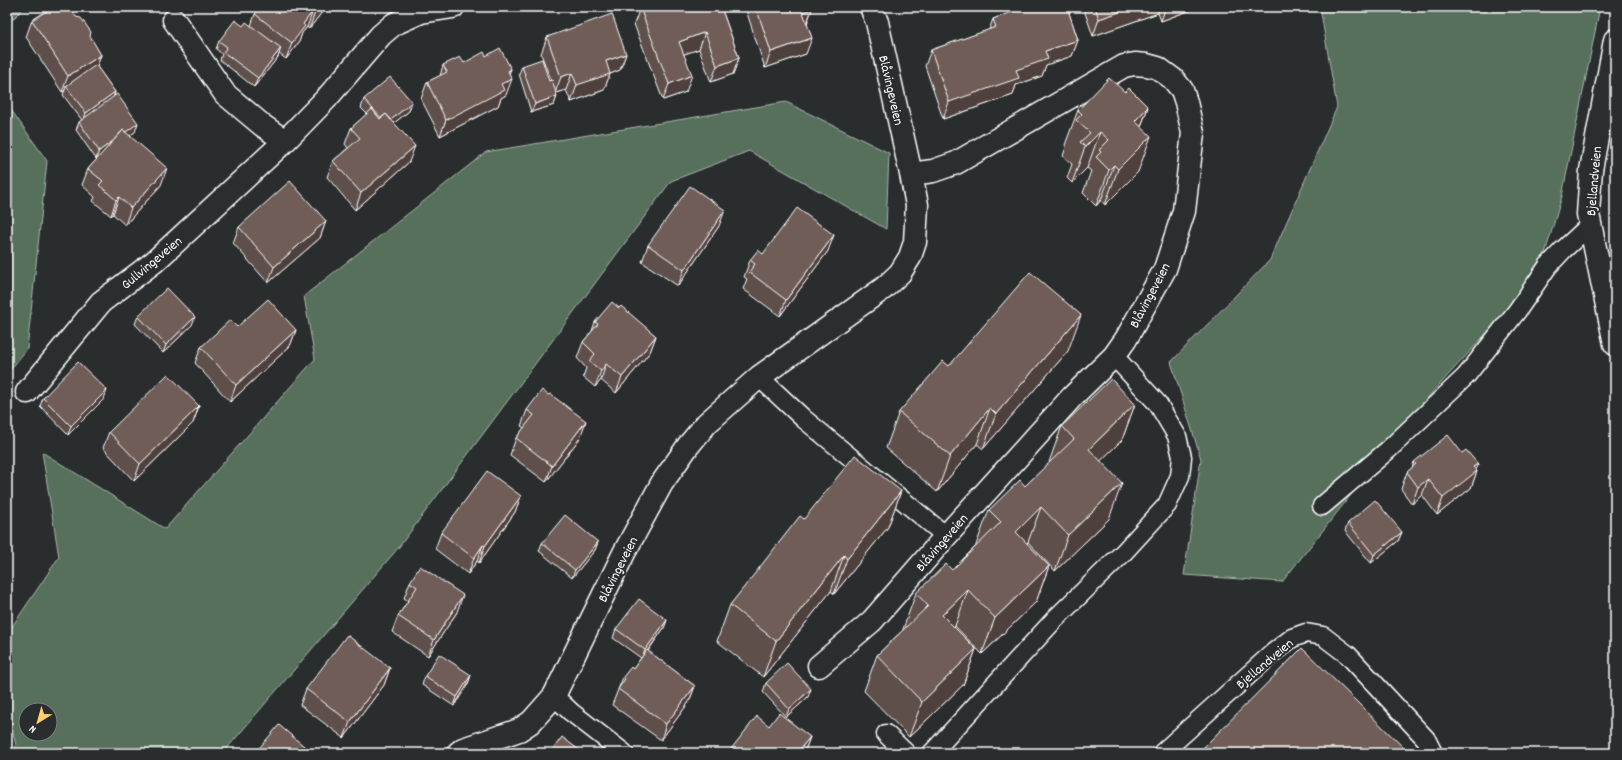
<svg xmlns="http://www.w3.org/2000/svg" width="1622" height="760" font-family="Dekko,sans-serif">
	<style>
		.green { fill: #566f5c; stroke: #aab7ae; fill-rule: evenodd }
		.lines { fill: none; stroke-linecap: round; stroke-linejoin: round }
		.lane-casing { stroke: #fff; stroke-width: 21 }
		.street-casing { stroke: #fff; stroke-width: 25 }
		.lane { stroke: #2a2d2e; stroke-width: 18 }
		.street { stroke: #2a2d2e; stroke-width: 22 }
		.wall { fill: #5f504c; stroke: #fff }
		.shaded-wall { fill: #4e413e; stroke: #fff }
		.building { fill: #6f5d58; stroke: #fff }
		.labels { text-anchor: middle; stroke-width: 4; stroke-linejoin: round; paint-order: stroke }
		.street-label { font-size: 14px; fill: #fff; stroke: #2a2d2e }
	</style>
	<rect width="100%" height="100%" fill="#2a2d2e"/>
	<filter id="ink" filterUnits="userSpaceOnUse"><feTurbulence type="fractalNoise" baseFrequency=".025" numOctaves="2"/><feDisplacementMap in="SourceGraphic" scale="8" xChannelSelector="R" yChannelSelector="G"/><feConvolveMatrix kernelMatrix="1 2 1 2 8 2 1 2 1" color-interpolation-filters="sRGB"/></filter>
	<g filter="url(#ink)">
		<path class="green" d="M 7,7 L 25,7 L 7,25 Z
			M 1320,7 L 1600,7 L 1562,196 L 1538,277 L 1430,395 L 1282,582 L 1184,575 L 1201,459 L 1171,362 L 1270,260 L 1337,107 Z
			M 786,102 L 889,153 L 886,229 L 749,151 L 671,181 L 399,547 L 223,753 L 13,753 L 16,746 L 7,702 L 7,634 L 59,557 L 42,452 L 165,529 L 315,359 L 304,296 L 486,152 ZM 26,710 L 50,710 L 50,734 L 26,734 Z
			M 7,104 L 47,161 L 27,349 L 7,374 Z"/>
		<g class="lines">
			<defs>
				<path id="lane" d="M 759,377 L 804,419 L 946,536
					M 1322,506 L 1388,450 L 1466,376 L 1517,311 L 1548,266 L 1563,250 L 1589,226
					M 554,696 L 571,712 L 624,753
					M 886,734 L 906,753
					M 932,753 L 1055,619 L 1123,553 L 1167,505 L 1180,476 L 1182,457 L 1177,436 L 1158,404 L 1114,356
					M 1162,753 L 1274,652 L 1292,638 L 1306,633 L 1323,636 L 1348,655 L 1426,739 L 1433,753"/>
				<path id="street" d="M 174,20 L 225,94 L 262,125 L 285,141
					M 1615,40 L 1591,170 L 1588,214 L 1615,344
					M 27,392 L 101,302 L 154,262 L 285,141 L 326,99 L 381,35 L 394,24 L 421,12 L 453,7
					M 819,666 L 872,621 L 946,536 L 1072,397 L 1114,356 L 1126,339 L 1165,269 L 1184,211 L 1193,133 L 1186,102 L 1182,90 L 1173,79 L 1158,68 L 1147,65 L 1135,64 L 1124,66 L 956,163 L 933,171 L 911,174
					M 458,753 L 463,749 L 519,730 L 531,722 L 554,696 L 624,553 L 662,483 L 688,446 L 707,423 L 759,377 L 884,288 L 900,273 L 910,257 L 915,242 L 917,205 L 911,174 L 877,22 L 871,7"/>
			</defs>
			<use href="#lane" class="lane-casing"/>
			<use href="#street" class="street-casing"/>
			<use href="#lane" class="lane"/>
			<use href="#street" class="street"/>
		</g>
		<path class="wall" d="M 324,7 L 322,12 L 309,29 L 307,27 L 302,33 L 299,42 L 286,59 L 279,54 L 278,57 L 254,87 L 220,60 L 222,54 L 216,49 L 219,41 L 243,26 L 251,26 L 255,14 Z
			M 721,7 L 739,58 L 733,74 L 711,82 L 699,49 L 684,54 L 686,92 L 663,100 L 634,24 L 640,8 Z
			M 745,7 L 812,7 L 812,9 L 807,24 L 806,54 L 765,68 Z
			M 1019,7 L 1067,7 L 1078,40 L 1072,56 L 1046,65 L 1042,76 L 1016,85 L 1013,95 L 943,119 L 925,66 L 931,50 L 989,30 L 993,19 L 1018,10 Z
			M 1083,7 L 1199,7 L 1161,21 L 1158,13 L 1093,36 Z
			M 76,17 L 101,55 L 97,67 L 115,92 L 114,97 L 135,132 L 130,135 L 161,185 L 125,225 L 113,214 L 111,216 L 93,201 L 95,197 L 82,185 L 88,169 L 98,158 L 96,159 L 76,130 L 79,122 L 82,120 L 63,95 L 65,90 L 62,92 L 26,37 L 32,20 Z
			M 547,37 L 626,54 L 620,70 L 610,74 L 604,90 L 571,102 L 566,90 L 556,93 L 557,96 L 554,105 L 531,112 L 519,74 L 522,66 L 549,81 L 551,81 L 541,54 Z
			M 486,56 L 511,69 L 509,73 L 506,95 L 501,98 L 498,106 L 440,136 L 421,99 L 427,82 L 440,76 L 443,65 L 464,63 Z
			M 364,99 L 412,102 L 409,111 L 394,123 L 409,162 L 355,210 L 327,177 L 333,161 L 348,148 L 345,144 L 351,128 L 367,114 L 361,108 Z
			M 1148,107 L 1141,127 L 1138,172 L 1105,205 L 1101,200 L 1096,206 L 1083,193 L 1091,171 L 1087,168 L 1072,183 L 1067,178 L 1072,164 L 1063,156 L 1066,147 L 1065,145 L 1078,110 Z
			M 326,221 L 320,238 L 268,283 L 233,243 L 239,227 Z
			M 719,226 L 678,286 L 642,262 L 648,245 Z
			M 828,251 L 780,316 L 743,289 L 747,279 L 744,277 L 750,260 L 763,254 Z
			M 619,308 L 656,336 L 650,352 L 616,393 L 601,380 L 595,387 L 583,377 L 586,368 L 577,358 L 583,342 L 592,331 L 595,322 Z
			M 138,316 L 192,325 L 163,353 L 135,324 Z
			M 237,327 L 296,330 L 290,346 L 230,402 L 195,363 L 201,347 Z
			M 1068,351 L 983,449 L 977,444 L 937,492 L 886,448 L 899,412 L 949,366 Z
			M 43,398 L 104,399 L 68,435 L 40,406 Z
			M 1135,404 L 1122,440 L 1100,461 L 1109,519 L 1055,571 L 1028,542 L 1027,544 L 1049,566 L 1036,602 L 982,654 L 955,626 L 954,627 L 976,649 L 963,685 L 909,737 L 864,691 L 877,655 L 903,630 L 903,629 L 916,593 L 952,570 L 976,546 L 976,545 L 989,510 L 1025,486 L 1050,463 L 1049,462 L 1062,426 Z
			M 199,406 L 193,423 L 134,481 L 103,448 L 109,432 Z
			M 527,410 L 580,438 L 546,482 L 510,455 L 516,438 L 524,428 L 521,426 Z
			M 1462,453 L 1478,464 L 1476,470 L 1477,471 L 1471,488 L 1437,515 L 1422,495 L 1412,504 L 1401,489 L 1407,472 L 1412,468 L 1414,462 Z
			M 901,491 L 888,527 L 834,594 L 831,591 L 763,677 L 717,641 L 730,605 L 804,519 Z
			M 521,496 L 515,512 L 479,563 L 477,561 L 468,574 L 435,549 L 441,533 Z
			M 1348,523 L 1402,532 L 1398,541 L 1371,563 L 1345,531 Z
			M 598,542 L 595,550 L 572,578 L 539,551 L 542,543 Z
			M 410,582 L 457,612 L 428,656 L 392,632 L 398,616 L 408,601 L 404,598 Z
			M 667,620 L 664,628 L 648,651 L 695,686 L 689,702 L 661,740 L 612,705 L 623,677 L 633,669 L 641,658 L 613,638 L 616,629 Z
			M 390,668 L 384,685 L 344,738 L 300,705 L 306,689 Z
			M 471,675 L 468,684 L 454,706 L 422,685 L 425,676 Z
			M 766,683 L 808,697 L 786,717 L 763,692 Z
			M 769,726 L 810,737 L 804,753 L 805,753 L 730,753 L 731,749 Z"/>
		<path class="shaded-wall" d="M 320,7 L 324,7 L 322,12 L 309,29 L 315,13 Z
			M 1134,7 L 1160,7 L 1158,13 L 1093,36 L 1099,19 Z
			M 1166,7 L 1199,7 L 1161,21 Z
			M 812,9 L 806,25 L 803,12 Z
			M 313,11 L 307,27 L 302,33 L 299,42 L 286,59 L 292,43 L 303,24 Z
			M 705,32 L 699,49 L 673,58 L 679,42 Z
			M 812,38 L 806,54 L 765,68 L 771,52 Z
			M 1078,40 L 1072,56 L 1046,65 L 1042,76 L 1016,85 L 1013,95 L 943,119 L 949,102 L 1016,70 L 1045,51 Z
			M 281,48 L 278,57 L 254,87 L 258,78 Z
			M 626,54 L 620,70 L 610,74 L 604,90 L 571,102 L 577,85 L 606,61 Z
			M 101,55 L 95,71 L 66,86 L 65,90 L 62,92 L 68,76 Z
			M 739,58 L 733,74 L 711,82 L 717,66 Z
			M 511,69 L 506,82 L 512,79 L 506,95 L 501,98 L 498,106 L 440,136 L 446,120 L 508,71 Z
			M 572,73 L 566,90 L 555,93 L 561,77 Z
			M 692,75 L 686,92 L 663,100 L 669,84 Z
			M 115,92 L 112,101 L 83,122 L 86,113 Z
			M 557,96 L 554,105 L 531,112 L 535,104 Z
			M 412,102 L 409,111 L 383,132 L 386,124 Z
			M 1148,107 L 1135,143 L 1135,121 Z
			M 138,123 L 135,132 L 96,159 L 99,151 Z
			M 1100,132 L 1087,168 L 1072,183 L 1085,147 Z
			M 1151,136 L 1138,172 L 1105,205 L 1118,169 Z
			M 415,146 L 409,162 L 355,210 L 361,193 Z
			M 1114,165 L 1101,200 L 1096,206 L 1109,170 Z
			M 167,168 L 161,185 L 125,225 L 131,208 Z
			M 119,197 L 113,214 L 111,216 L 116,200 Z
			M 725,210 L 719,226 L 678,286 L 684,270 Z
			M 326,221 L 320,238 L 268,283 L 274,267 Z
			M 834,235 L 828,251 L 780,316 L 786,300 Z
			M 1081,315 L 1068,351 L 983,449 L 996,414 Z
			M 195,317 L 192,325 L 163,353 L 166,345 Z
			M 296,330 L 290,346 L 230,402 L 236,385 Z
			M 656,336 L 650,352 L 616,393 L 622,377 Z
			M 606,364 L 601,380 L 595,387 L 601,371 Z
			M 107,390 L 104,399 L 68,435 L 71,426 Z
			M 1135,404 L 1122,440 L 1076,485 L 1089,449 Z
			M 199,406 L 193,423 L 134,481 L 140,464 Z
			M 990,408 L 977,444 L 937,492 L 950,456 Z
			M 586,421 L 580,438 L 546,482 L 552,466 Z
			M 1478,464 L 1474,473 L 1477,471 L 1471,488 L 1437,515 L 1443,498 L 1473,467 Z
			M 1428,479 L 1422,495 L 1412,504 L 1418,487 Z
			M 1122,483 L 1109,519 L 1055,571 L 1068,535 Z
			M 901,491 L 888,527 L 834,594 L 847,559 Z
			M 521,496 L 515,512 L 479,563 L 485,546 Z
			M 1041,507 L 1028,542 L 1003,568 L 1016,532 Z
			M 1402,532 L 1398,541 L 1371,563 L 1374,555 Z
			M 598,542 L 595,550 L 572,578 L 575,570 Z
			M 483,545 L 477,561 L 468,574 L 474,558 Z
			M 844,555 L 831,591 L 763,677 L 776,641 Z
			M 1049,566 L 1036,602 L 982,654 L 995,618 Z
			M 968,590 L 955,626 L 929,651 L 942,615 Z
			M 463,595 L 457,612 L 428,656 L 434,640 Z
			M 667,620 L 664,628 L 642,658 L 645,650 Z
			M 976,649 L 963,685 L 909,737 L 922,702 Z
			M 390,668 L 384,685 L 344,738 L 350,722 Z
			M 471,675 L 468,684 L 454,706 L 457,697 Z
			M 695,686 L 689,702 L 661,740 L 666,724 Z
			M 811,689 L 808,697 L 786,717 L 789,709 Z
			M 810,737 L 804,753 L 800,749 Z"/>
		<path class="building" d="M 53,7 L 70,7 L 76,17 L 81,18 L 91,32 L 90,36 L 101,55 L 68,76 L 32,20 Z
			M 260,7 L 320,7 L 315,13 L 313,11 L 303,24 L 305,26 L 292,43 L 255,14 Z
			M 642,7 L 721,7 L 739,58 L 717,66 L 705,32 L 679,42 L 692,75 L 669,84 L 640,8 Z
			M 756,7 L 812,7 L 812,9 L 803,12 L 812,38 L 771,52 Z
			M 1025,7 L 1067,7 L 1078,40 L 1045,51 L 1048,59 L 1016,70 L 1019,78 L 949,102 L 931,50 L 996,27 L 993,19 Z
			M 1095,7 L 1134,7 L 1099,19 Z
			M 612,14 L 626,54 L 606,61 L 610,74 L 577,85 L 572,73 L 561,77 L 547,37 Z
			M 235,20 L 243,26 L 246,22 L 281,48 L 258,78 L 223,52 L 227,47 L 219,41 Z
			M 500,48 L 511,69 L 508,71 L 512,79 L 501,84 L 504,90 L 446,120 L 427,82 L 447,72 L 443,65 L 460,57 L 464,63 L 484,52 L 486,56 Z
			M 542,59 L 549,81 L 552,80 L 557,96 L 535,104 L 522,66 Z
			M 96,65 L 115,92 L 86,113 L 66,86 Z
			M 390,77 L 412,102 L 391,120 L 386,114 L 381,118 L 364,99 Z
			M 1109,78 L 1125,92 L 1129,88 L 1148,107 L 1135,121 L 1151,136 L 1118,169 L 1114,165 L 1109,170 L 1096,157 L 1101,152 L 1099,150 L 1109,140 L 1100,132 L 1085,147 L 1080,142 L 1090,133 L 1076,120 L 1082,114 L 1078,110 Z
			M 117,94 L 138,123 L 126,132 L 123,130 L 113,141 L 99,151 L 79,122 Z
			M 372,109 L 380,119 L 386,114 L 415,146 L 361,193 L 333,161 L 360,138 L 351,128 Z
			M 123,130 L 167,168 L 131,208 L 119,197 L 116,200 L 99,185 L 103,181 L 88,169 Z
			M 290,181 L 326,221 L 274,267 L 239,227 Z
			M 690,186 L 725,210 L 684,270 L 648,245 Z
			M 797,208 L 834,235 L 786,300 L 749,272 L 755,264 L 750,260 L 758,250 L 763,254 Z
			M 1030,272 L 1081,315 L 996,414 L 990,408 L 950,456 L 899,412 L 943,361 L 949,366 Z
			M 167,288 L 195,317 L 166,345 L 138,316 Z
			M 268,299 L 296,330 L 236,385 L 201,347 L 230,320 L 237,327 Z
			M 612,302 L 619,308 L 621,306 L 656,336 L 622,377 L 606,364 L 601,371 L 589,361 L 595,354 L 583,342 L 598,324 L 595,322 Z
			M 78,362 L 107,390 L 71,426 L 43,398 Z
			M 168,374 L 199,406 L 140,464 L 109,432 Z
			M 1111,379 L 1135,404 L 1089,449 L 1122,483 L 1068,535 L 1041,507 L 1016,532 L 1049,566 L 995,618 L 968,590 L 942,615 L 976,649 L 922,702 L 877,655 L 928,606 L 916,593 L 946,564 L 952,570 L 1001,522 L 989,510 L 1020,480 L 1025,486 L 1074,439 L 1062,426 Z
			M 542,390 L 548,395 L 550,394 L 586,421 L 552,466 L 516,438 L 534,415 L 527,410 Z
			M 1448,435 L 1462,453 L 1466,450 L 1478,464 L 1473,467 L 1477,471 L 1443,498 L 1428,479 L 1418,487 L 1407,472 L 1416,464 L 1414,462 Z
			M 855,455 L 901,491 L 847,559 L 844,555 L 776,641 L 730,605 L 800,516 L 804,519 Z
			M 487,471 L 521,496 L 485,546 L 483,545 L 474,558 L 441,533 Z
			M 1375,500 L 1402,532 L 1374,555 L 1348,523 Z
			M 565,515 L 598,542 L 575,570 L 542,543 Z
			M 420,566 L 463,595 L 434,640 L 398,616 L 417,587 L 410,582 Z
			M 639,599 L 667,620 L 645,650 L 616,629 Z
			M 347,635 L 390,668 L 350,722 L 306,689 Z
			M 1302,648 L 1409,753 L 1198,753 Z
			M 647,650 L 695,686 L 666,724 L 618,689 L 625,679 L 623,677 L 631,667 L 633,669 Z
			M 439,654 L 471,675 L 457,697 L 425,676 Z
			M 787,663 L 811,689 L 789,709 L 766,683 Z
			M 779,713 L 810,737 L 800,749 L 805,753 L 736,753 L 731,749 L 757,716 L 769,726 Z
			M 279,725 L 311,752 L 310,753 L 255,753 Z
			M 562,737 L 583,753 L 550,753 Z"/>
	</g>
	<g class="labels">
		<g class="street-label">
			<text transform="translate(892 90) rotate(77)" y="5">Blåvingeveien</text>
			<text transform="translate(1593 181) rotate(-85)" y="5">Bjellandveien</text>
			<text transform="translate(151 262) rotate(-40)" y="5">Gullvingeveien</text>
			<text transform="translate(1149 295) rotate(-62)" y="5">Blåvingeveien</text>
			<text transform="translate(941 542) rotate(-49)" y="5">Blåvingeveien</text>
			<text transform="translate(617 569) rotate(-63)" y="5">Blåvingeveien</text>
			<text transform="translate(1264 663) rotate(-40)" y="5">Bjellandveien</text>
		</g>
	</g>
	<rect width="1622" height="760" fill="none" stroke="#2a2d2e" stroke-width="24"/>
	<rect x="12" y="12" width="1598" height="736" fill="none" stroke="#fff" stroke-width="1.5" filter="url(#ink)"/>
	<g transform="translate(38 722) rotate(217)"><circle r="19" fill="#2a2d2e" stroke="#7f8182"/>
	<path d="M0-3L7 15L0 10L-7 15Z" fill="#ffd166"/>
	<text y="-6" font-size="11" font-weight="bold" text-anchor="middle" fill="#ffffff">N</text>
	</g>
</svg>
